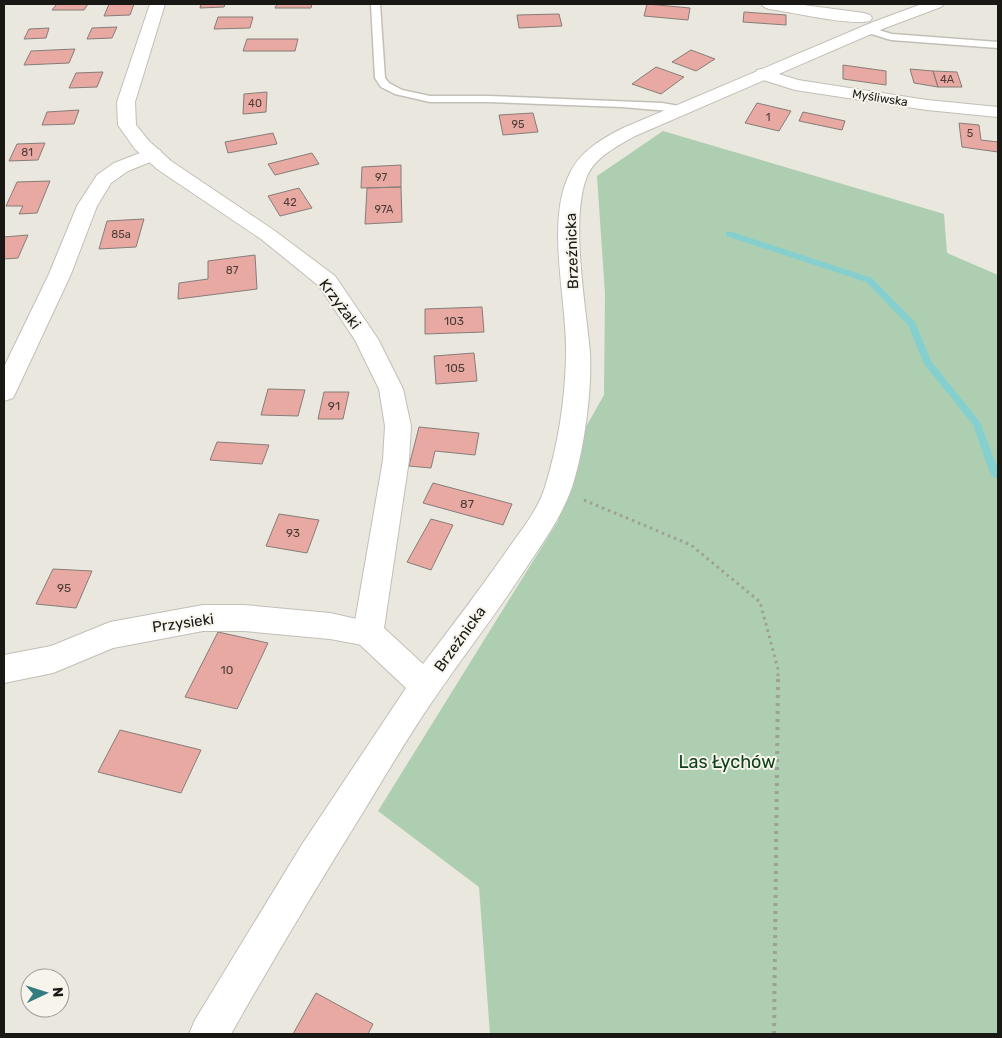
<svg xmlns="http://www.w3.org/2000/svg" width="1002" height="1038" font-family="Rubik,sans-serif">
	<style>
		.green { fill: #adceb0 }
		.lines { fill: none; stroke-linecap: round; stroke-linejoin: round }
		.stream { fill: #85d0cf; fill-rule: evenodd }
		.building { fill: #e7a9a1; stroke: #867d7b }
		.service-casing { stroke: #c2bfb7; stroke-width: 3 }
		.minor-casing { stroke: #c2bfb7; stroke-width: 2 }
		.tertiary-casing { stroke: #c2bfb7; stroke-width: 2 }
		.path-far1 { stroke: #a09e97; stroke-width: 3; stroke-dasharray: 2.5 4; stroke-linecap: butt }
		.path { stroke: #a09e97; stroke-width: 4; stroke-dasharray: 3 5; stroke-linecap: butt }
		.service { fill: #fff; fill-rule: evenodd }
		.minor { fill: #fff; fill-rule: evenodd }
		.tertiary { fill: #fff; fill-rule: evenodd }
		.labels { text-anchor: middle; stroke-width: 4; stroke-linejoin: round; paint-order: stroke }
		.far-number-label { font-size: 11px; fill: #4c3c38 }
		.far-street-label { font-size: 12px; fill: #191815; stroke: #f7f4ec }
		.number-label { font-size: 12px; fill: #4c3c38 }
		.street-label { font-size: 15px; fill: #191815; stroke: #f7f4ec }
		.near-park-label { font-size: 18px; fill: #0f411b; stroke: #f7f4ec }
	</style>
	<rect width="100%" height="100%" fill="#e9e7de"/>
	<path class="green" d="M 663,131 L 944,214 L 947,253 L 998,275 L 998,1034 L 490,1034 L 479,887 L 378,811 L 558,521 L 583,432 L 604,395 L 605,294 L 597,176 Z"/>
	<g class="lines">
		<path class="stream" d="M 726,232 L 732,232 L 872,278 L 915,322 L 931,361 L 980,422 L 998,469 L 998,479 L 992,476 L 990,473 L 973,425 L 924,364 L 908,325 L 866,282 L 726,236 Z"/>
	</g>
	<path class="building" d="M 57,4 L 88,4 L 84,10 L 52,10 Z
		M 109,4 L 134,4 L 130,15 L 104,16 Z
		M 201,4 L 225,4 L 224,7 L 200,8 Z
		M 277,4 L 312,4 L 311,8 L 275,8 Z
		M 647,4 L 690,8 L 688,20 L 644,16 Z
		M 744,12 L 786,15 L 786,25 L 743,22 Z
		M 559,14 L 562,26 L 519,28 L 517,15 Z
		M 218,17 L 253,17 L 250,28 L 214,29 Z
		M 117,27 L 112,38 L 87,39 L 92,28 Z
		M 49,28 L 46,38 L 24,39 L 29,29 Z
		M 247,39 L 298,39 L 295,51 L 243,51 Z
		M 75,49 L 69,63 L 24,65 L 31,51 Z
		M 691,50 L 715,59 L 696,71 L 672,62 Z
		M 843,65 L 886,71 L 886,85 L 843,79 Z
		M 656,67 L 684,77 L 661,94 L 632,84 Z
		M 910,69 L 933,71 L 938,87 L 914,83 Z
		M 933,71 L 957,72 L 962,87 L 938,87 Z
		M 103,72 L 97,87 L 69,88 L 76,73 Z
		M 267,92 L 266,112 L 243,114 L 244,94 Z
		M 757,103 L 791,111 L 779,131 L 745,123 Z
		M 79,110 L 74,124 L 42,125 L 47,112 Z
		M 803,112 L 845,121 L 842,130 L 799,121 Z
		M 533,113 L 538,132 L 503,135 L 499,115 Z
		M 959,123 L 979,125 L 981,140 L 998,142 L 998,152 L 962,147 Z
		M 273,133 L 277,144 L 228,153 L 225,142 Z
		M 45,143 L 38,160 L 9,161 L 17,144 Z
		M 312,153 L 319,164 L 275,175 L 268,164 Z
		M 401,165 L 401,187 L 361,188 L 362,167 Z
		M 50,181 L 37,213 L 19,214 L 23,206 L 6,206 L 17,182 Z
		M 401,187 L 402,222 L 365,224 L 367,188 Z
		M 299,188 L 312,208 L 280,216 L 268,196 Z
		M 144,219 L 136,247 L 99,249 L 107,221 Z
		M 28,235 L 18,258 L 4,259 L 4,237 Z
		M 255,255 L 257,289 L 178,299 L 179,283 L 208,279 L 208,261 Z
		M 482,307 L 484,332 L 425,334 L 425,309 Z
		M 474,353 L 477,381 L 436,384 L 434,356 Z
		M 268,389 L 305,390 L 298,416 L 261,415 Z
		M 324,392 L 349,392 L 343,419 L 318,419 Z
		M 419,427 L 479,433 L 475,455 L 435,451 L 431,468 L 409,466 Z
		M 217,442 L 269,445 L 262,464 L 210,460 Z
		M 433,483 L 512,504 L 503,525 L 423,503 Z
		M 279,514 L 319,520 L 307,553 L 266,546 Z
		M 431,519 L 453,525 L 431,570 L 407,562 Z
		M 53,569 L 92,571 L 76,608 L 36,604 Z
		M 218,632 L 268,643 L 237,709 L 185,697 Z
		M 120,730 L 201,750 L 181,793 L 98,772 Z
		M 316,993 L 373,1024 L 368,1034 L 293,1034 Z"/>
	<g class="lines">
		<defs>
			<path id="service" d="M 371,4 L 380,4 L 385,78 L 389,83 L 402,90 L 430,96 L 489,96 L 662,103 L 685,107 L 686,109 L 681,112 L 622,107 L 489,102 L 430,102 L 395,94 L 381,87 L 375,78 Z
				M 868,27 L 892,34 L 998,42 L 998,48 L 891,40 L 865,32 L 865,28 Z"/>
			<path id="minor" d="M 761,4 L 796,4 L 864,13 L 870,15 L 872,18 L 870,21 C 849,26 792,12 769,9 L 764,7 Z
				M 763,69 L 798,80 L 927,100 L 998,107 L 998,117 L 927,110 L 795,90 L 757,78 L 755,74 L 757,70 Z
				M 153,148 L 160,150 L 162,154 L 160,158 L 128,171 L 111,183 L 97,206 L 71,274 L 16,392 L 13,398 L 4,401 L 4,367 L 49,274 L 77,206 L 97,175 L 114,163 Z
				M 203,605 L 244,605 L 330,613 L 379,624 L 383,633 L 379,642 L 368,646 L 330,639 L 244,631 L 203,631 L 113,648 L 53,673 L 4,683 L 4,655 L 51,646 L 110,622 Z"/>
			<path id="tertiary" d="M 150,4 L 165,4 L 135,102 L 136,125 L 149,141 L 171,161 L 275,231 L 335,276 L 378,339 L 403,389 L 411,426 L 409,460 L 384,628 L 423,664 C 452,626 481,588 508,549 C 522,529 538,510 545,487 C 558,445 565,401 566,357 C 568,302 544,220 571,171 C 581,151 603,138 623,128 L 873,22 L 922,4 L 944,4 L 941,7 L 885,28 L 635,136 C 619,145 597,156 588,174 C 569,216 586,305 590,353 C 592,391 584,453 571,490 C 561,517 544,541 528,565 C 499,610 466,652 436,696 C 411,732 388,771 365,809 C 319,883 274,958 231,1034 L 189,1034 L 195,1020 L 301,846 L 406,688 L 357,642 L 353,633 L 383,460 L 385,426 L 379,389 L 355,340 L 319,286 L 261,239 L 157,169 L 135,149 L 118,125 L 117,102 Z"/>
		</defs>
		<use href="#service" class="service-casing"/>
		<use href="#minor" class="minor-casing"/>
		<use href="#tertiary" class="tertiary-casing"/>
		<path class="path-far1" d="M 584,500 L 691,545 L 760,602 L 778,669 L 778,680"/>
		<path class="path" d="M 774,1034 L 778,679"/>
		<use href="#service" class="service"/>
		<use href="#minor" class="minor"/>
		<use href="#tertiary" class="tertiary"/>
	</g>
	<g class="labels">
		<g class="far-number-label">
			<text x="947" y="83">4A</text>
			<text x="255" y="107">40</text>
			<text x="768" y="121">1</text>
			<text x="518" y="128">95</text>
			<text x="970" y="137">5</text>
			<text x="27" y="156">81</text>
			<text x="381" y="181">97</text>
			<text x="290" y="206">42</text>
			<text x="384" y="213">97A</text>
			<text x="121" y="238">85a</text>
			<text x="232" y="274">87</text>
		</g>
		<g class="far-street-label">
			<text transform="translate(880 98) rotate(9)" y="4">Myśliwska</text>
		</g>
		<g class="number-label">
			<text x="454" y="325">103</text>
			<text x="455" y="372">105</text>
			<text x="334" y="410">91</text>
			<text x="467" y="508">87</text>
			<text x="293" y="537">93</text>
			<text x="64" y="592">95</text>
			<text x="227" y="674">10</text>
		</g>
		<g class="street-label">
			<text transform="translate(572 251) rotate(-92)" y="5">Brzeźnicka</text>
			<text transform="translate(340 304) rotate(53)" y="5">Krzyżaki</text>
			<text transform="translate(183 623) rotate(-8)" y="5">Przysieki</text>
			<text transform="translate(460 639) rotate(-54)" y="5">Brzeźnicka</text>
		</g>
		<g class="near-park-label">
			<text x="727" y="768">Las Łychów</text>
		</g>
	</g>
	<rect width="1002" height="1038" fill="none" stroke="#191815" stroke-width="10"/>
	<g transform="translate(45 993) rotate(86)"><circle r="24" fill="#f7f4ec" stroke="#9e9c96"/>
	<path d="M0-4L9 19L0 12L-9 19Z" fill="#337c82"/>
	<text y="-8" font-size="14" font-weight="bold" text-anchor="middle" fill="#191815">N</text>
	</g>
</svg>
